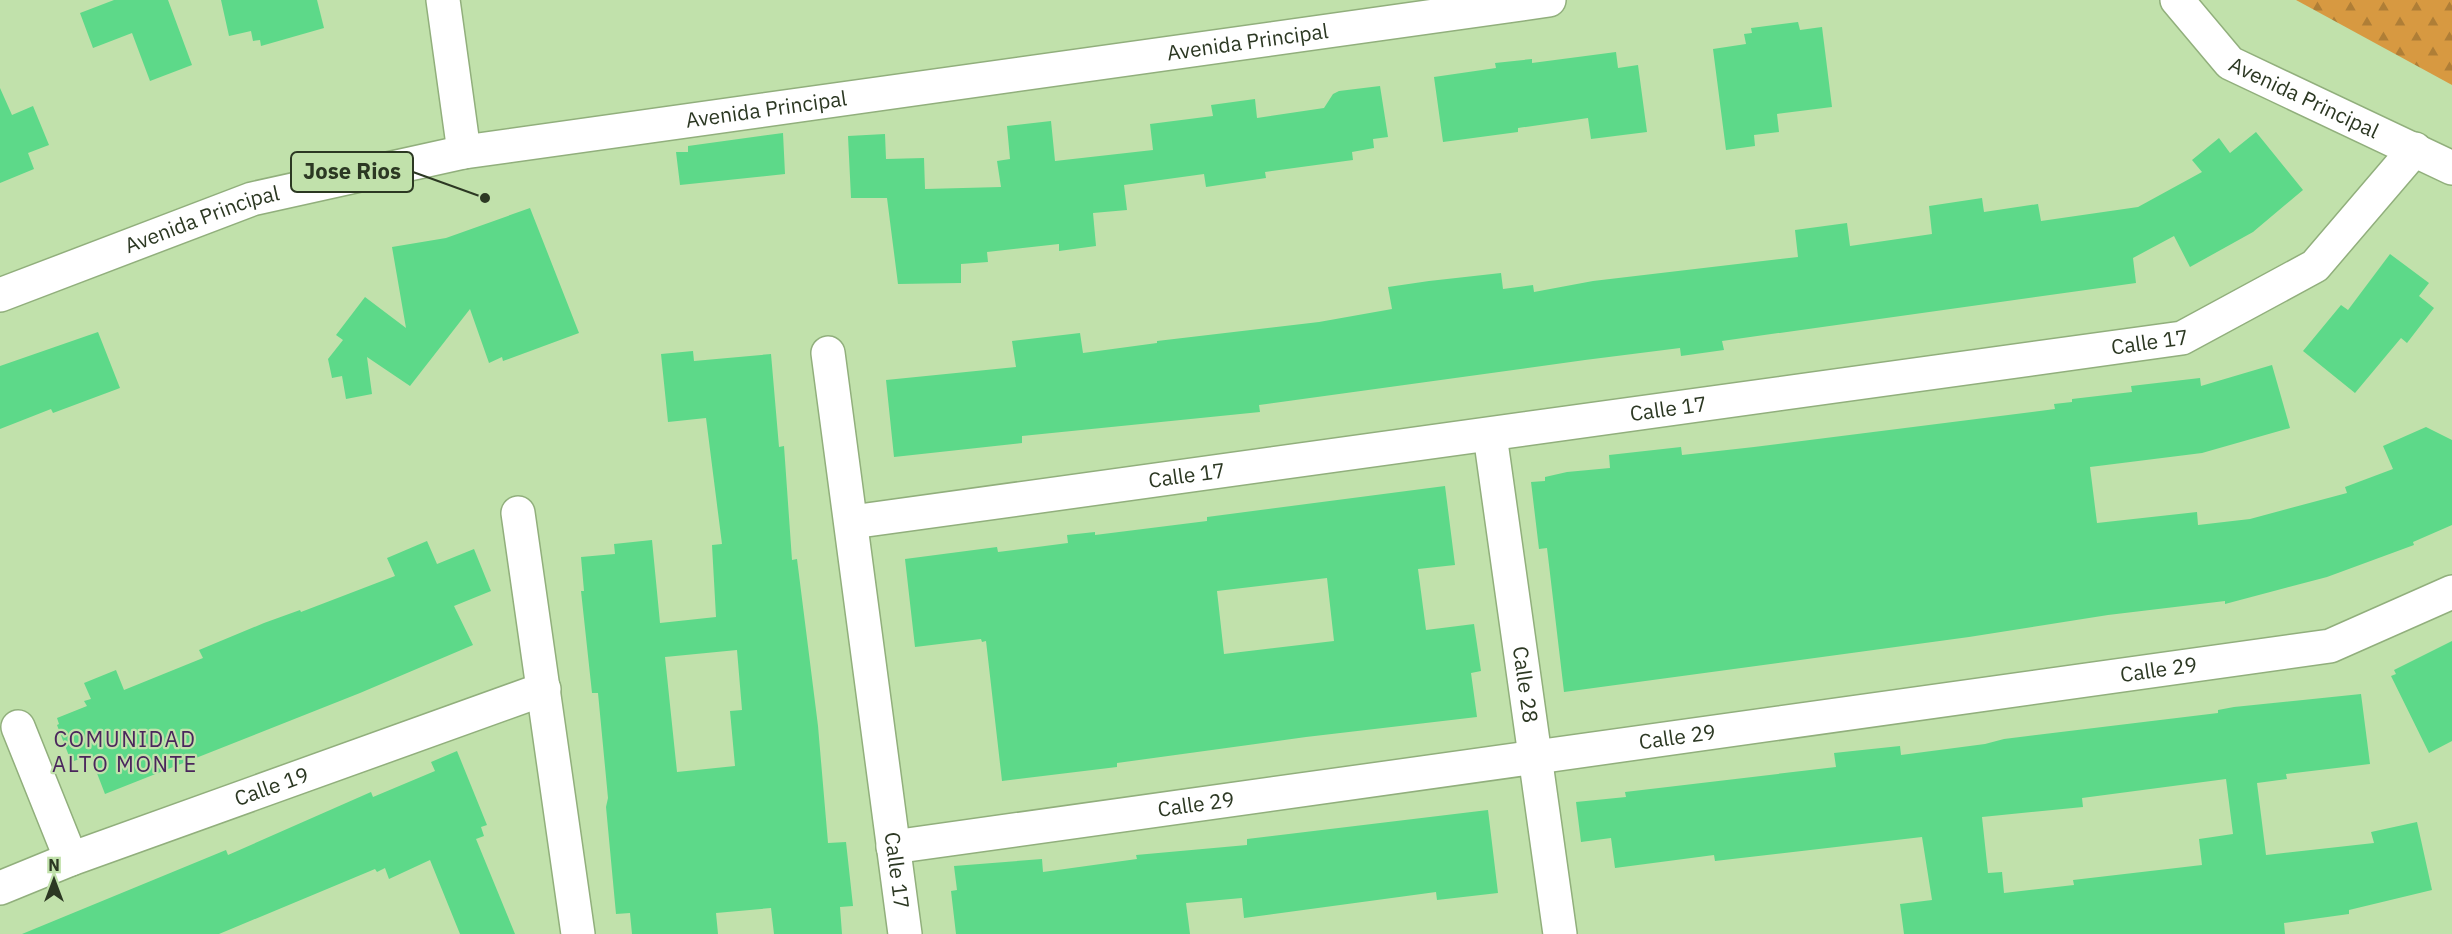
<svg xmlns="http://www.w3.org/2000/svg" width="2452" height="934" font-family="'IBM Plex Sans',sans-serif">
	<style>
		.forest { fill: url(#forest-firs) }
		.building { fill: #5dd989; fill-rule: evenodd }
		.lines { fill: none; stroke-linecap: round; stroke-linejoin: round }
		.minor-casing { stroke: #91af7c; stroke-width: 36 }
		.minor { stroke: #fff; stroke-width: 33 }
		.labels { text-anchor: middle; stroke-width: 4.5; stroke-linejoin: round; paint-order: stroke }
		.street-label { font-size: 21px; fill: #2c3823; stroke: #c1e1ab }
		.neighbourhood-label { font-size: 22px; letter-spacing: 1.5px; fill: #4a255c; stroke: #c1e1ab }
		.leader { fill: none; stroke: #2c3823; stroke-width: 2 }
		.callout-dot { fill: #2c3823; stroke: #c1e1ab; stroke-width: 2 }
		.callout { fill: #c1e1ab; stroke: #2c3823; stroke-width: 2 }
		.callout-label { font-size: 22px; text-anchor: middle; font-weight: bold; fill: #2c3823 }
	</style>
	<defs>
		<pattern id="forest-firs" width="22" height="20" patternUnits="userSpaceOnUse" patternTransform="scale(1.5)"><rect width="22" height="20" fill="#d79941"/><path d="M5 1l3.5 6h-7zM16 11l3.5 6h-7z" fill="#af7e36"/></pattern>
	</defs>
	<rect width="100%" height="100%" fill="#c1e1ab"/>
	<path class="forest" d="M 2296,0 L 2452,0 L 2452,85 Z"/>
	<path class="building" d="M 114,0 L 168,0 L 192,65 L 150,81 L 132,33 L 93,48 L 80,13 Z
		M 221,0 L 317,0 L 324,28 L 261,46 L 260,40 L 253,41 L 251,31 L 229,36 Z
		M 1798,22 L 1800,30 L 1822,27 L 1832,107 L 1777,114 L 1779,132 L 1754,135 L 1755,146 L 1726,150 L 1713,49 L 1746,44 L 1744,34 L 1752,33 L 1751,28 Z
		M 1616,52 L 1618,68 L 1638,65 L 1647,132 L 1591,139 L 1588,118 L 1518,128 L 1518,132 L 1443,142 L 1434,77 L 1496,68 L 1495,63 L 1532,59 L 1532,63 Z
		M 1380,86 L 1388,137 L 1373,139 L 1374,148 L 1352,152 L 1353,160 L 1265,172 L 1266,178 L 1206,187 L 1204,174 L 1124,185 L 1127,210 L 1093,213 L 1096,246 L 1059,251 L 1059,244 L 987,252 L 988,262 L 961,264 L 961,283 L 898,284 L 887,198 L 851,198 L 848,136 L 885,134 L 886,159 L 924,158 L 925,189 L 1001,187 L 997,161 L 1010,159 L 1007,126 L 1051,121 L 1055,161 L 1153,150 L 1150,124 L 1213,116 L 1211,105 L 1255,99 L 1257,118 L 1324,108 L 1333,94 L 1339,91 Z
		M 0,88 L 12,115 L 33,106 L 49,145 L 28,153 L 34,169 L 0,183 Z
		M 2256,132 L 2303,190 L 2253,232 L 2190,267 L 2174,236 L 2133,258 L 2136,283 L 1722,341 L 1724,350 L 1681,356 L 1680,348 L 1585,360 L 1259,405 L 1260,412 L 1022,436 L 1022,443 L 894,457 L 886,380 L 1016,367 L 1012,341 L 1080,333 L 1083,353 L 1157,343 L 1157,341 L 1319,322 L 1392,309 L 1388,287 L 1429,281 L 1501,273 L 1503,289 L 1533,285 L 1534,292 L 1593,281 L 1798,257 L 1795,230 L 1847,223 L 1850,246 L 1932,234 L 1929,206 L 1982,198 L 1984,212 L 2038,204 L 2041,221 L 2138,207 L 2202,172 L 2192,160 L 2219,138 L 2230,153 Z
		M 783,133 L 785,174 L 680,185 L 676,152 L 688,152 L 688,146 Z
		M 530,208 L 579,333 L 503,361 L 502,357 L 489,363 L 470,309 L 410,386 L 367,357 L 372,394 L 346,399 L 342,376 L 332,378 L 328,359 L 343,340 L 336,335 L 365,297 L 406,328 L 392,247 L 446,238 Z
		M 2390,254 L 2429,283 L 2419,296 L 2434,308 L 2407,343 L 2401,338 L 2355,393 L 2303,351 L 2341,305 L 2348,310 Z
		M 98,332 L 120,388 L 53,413 L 51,409 L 0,429 L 0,366 Z
		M 693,351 L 694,361 L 771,354 L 779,447 L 784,446 L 792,560 L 797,559 L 818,726 L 828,843 L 846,842 L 853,906 L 840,907 L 842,934 L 774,934 L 771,908 L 716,913 L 718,934 L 632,934 L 630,913 L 616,914 L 606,807 L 608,798 L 598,693 L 592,693 L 581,591 L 584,591 L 581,557 L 615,554 L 614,544 L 652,540 L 660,623 L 716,617 L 712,545 L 722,544 L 706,418 L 668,422 L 661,354 ZM 737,650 L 742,710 L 730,711 L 735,766 L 677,772 L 665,657 Z
		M 2272,365 L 2290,428 L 2202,453 L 2090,467 L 2097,523 L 2197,512 L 2198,525 L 2250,519 L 2347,493 L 2345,487 L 2393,469 L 2383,446 L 2426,427 L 2452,440 L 2452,525 L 2413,542 L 2414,545 L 2327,577 L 2225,604 L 2225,601 L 2108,615 L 1969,637 L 1564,692 L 1547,548 L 1539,549 L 1531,482 L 1545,481 L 1545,477 L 1567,472 L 1610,468 L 1609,455 L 1681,447 L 1682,455 L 1754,447 L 2055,409 L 2054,404 L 2072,402 L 2072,399 L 2132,392 L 2131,386 L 2200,378 L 2201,386 Z
		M 1445,486 L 1455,565 L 1418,569 L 1426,630 L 1474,624 L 1481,671 L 1471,673 L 1477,717 L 1306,737 L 1117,763 L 1117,767 L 1002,781 L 986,641 L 982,642 L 981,639 L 915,647 L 905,559 L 997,547 L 998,552 L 1068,543 L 1067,535 L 1095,532 L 1095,535 L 1207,521 L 1207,517 ZM 1327,578 L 1334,641 L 1224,654 L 1217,591 Z
		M 427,541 L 437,564 L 474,549 L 491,591 L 454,606 L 473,645 L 360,693 L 105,794 L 90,755 L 74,761 L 71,754 L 69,756 L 57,725 L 59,724 L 57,718 L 87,706 L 84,701 L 91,699 L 84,683 L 116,670 L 124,690 L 203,658 L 199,650 L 264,623 L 300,610 L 301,612 L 395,576 L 387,558 Z
		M 2452,641 L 2452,741 L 2429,753 L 2391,676 L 2396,674 L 2394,670 Z
		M 2361,694 L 2370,764 L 2286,774 L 2287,779 L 2257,783 L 2266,855 L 2374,843 L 2371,832 L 2417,822 L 2432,890 L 2349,910 L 2349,914 L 2284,923 L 2285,934 L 1904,934 L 1900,904 L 1932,900 L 1922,837 L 1715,861 L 1714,855 L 1615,868 L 1611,838 L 1581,842 L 1576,802 L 1626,797 L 1625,792 L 1836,767 L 1834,753 L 1900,746 L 1901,755 L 1985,744 L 2004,739 L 2218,713 L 2218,710 L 2234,707 ZM 2226,779 L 2233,834 L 2199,839 L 2202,865 L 2073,880 L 2074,885 L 2004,893 L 2002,872 L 1988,873 L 1982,817 L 2083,807 L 2082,798 Z
		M 457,751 L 487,825 L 481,827 L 484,836 L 476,839 L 515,934 L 460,934 L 430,860 L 389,879 L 385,868 L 377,872 L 375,869 L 219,934 L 22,934 L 226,850 L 228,855 L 371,792 L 373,797 L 435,771 L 431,762 Z
		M 1488,810 L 1498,893 L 1437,900 L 1436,892 L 1244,918 L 1242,898 L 1186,903 L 1190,934 L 956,934 L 951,891 L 957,890 L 954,866 L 1042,859 L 1043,872 L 1137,859 L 1136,855 L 1247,845 L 1247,839 Z"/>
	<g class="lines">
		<defs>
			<g id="minor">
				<path d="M 443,0 L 464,152"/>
				<path id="s1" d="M 2177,0 L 2230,63 L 2452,168"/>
				<path id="s2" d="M 0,295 L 252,199 L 464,152 L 1549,0"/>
				<path id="s3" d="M 828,353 L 905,934"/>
				<path id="s4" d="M 1490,435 L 1560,934"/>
				<path d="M 518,513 L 578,934"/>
				<path id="s5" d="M 852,522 L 2182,338 L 2315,266 L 2415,149"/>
				<path d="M 18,727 L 71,859"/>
				<path id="s6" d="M 893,847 L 2330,646 L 2452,592"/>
				<path id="s7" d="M 0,888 L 71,859 L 544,689"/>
			</g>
		</defs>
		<use href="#minor" class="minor-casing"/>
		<use href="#minor" class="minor"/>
	</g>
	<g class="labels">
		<g class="street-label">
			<text dy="7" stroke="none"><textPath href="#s2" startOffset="1278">Avenida Principal</textPath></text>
			<text dy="7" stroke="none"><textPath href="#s1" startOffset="164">Avenida Principal</textPath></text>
			<text dy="7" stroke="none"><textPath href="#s2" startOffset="792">Avenida Principal</textPath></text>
			<text dy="7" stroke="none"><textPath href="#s2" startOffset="216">Avenida Principal</textPath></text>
			<text dy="7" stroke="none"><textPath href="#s5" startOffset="1310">Calle 17</textPath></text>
			<text dy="7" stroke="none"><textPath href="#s5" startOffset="824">Calle 17</textPath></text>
			<text dy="7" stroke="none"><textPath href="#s5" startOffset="338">Calle 17</textPath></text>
			<text dy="7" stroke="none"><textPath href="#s6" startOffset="1278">Calle 29</textPath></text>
			<text dy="7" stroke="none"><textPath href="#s4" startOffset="252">Calle 28</textPath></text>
			<text dy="7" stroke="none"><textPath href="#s6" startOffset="792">Calle 29</textPath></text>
			<text dy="7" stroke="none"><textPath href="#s7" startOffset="290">Calle 19</textPath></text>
			<text dy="7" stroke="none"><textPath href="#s6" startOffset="306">Calle 29</textPath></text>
			<text dy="7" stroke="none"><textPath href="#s3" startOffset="522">Calle 17</textPath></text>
		</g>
		<g class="neighbourhood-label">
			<text x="125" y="747">COMUNIDAD<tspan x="125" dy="25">ALTO MONTE</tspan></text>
		</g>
	</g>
	<path class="leader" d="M485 198L413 172"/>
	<circle class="callout-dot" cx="485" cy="198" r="6"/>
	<rect class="callout" x="291" y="152" width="122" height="40" rx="6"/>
	<g class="callout-label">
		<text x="352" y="179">Jose Rios</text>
	</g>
	<g transform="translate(54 880)" stroke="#c1e1ab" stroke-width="4.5" paint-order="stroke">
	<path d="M0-4.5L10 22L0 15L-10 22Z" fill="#2c3823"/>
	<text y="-9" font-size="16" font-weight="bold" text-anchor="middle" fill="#2c3823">N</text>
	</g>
</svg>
